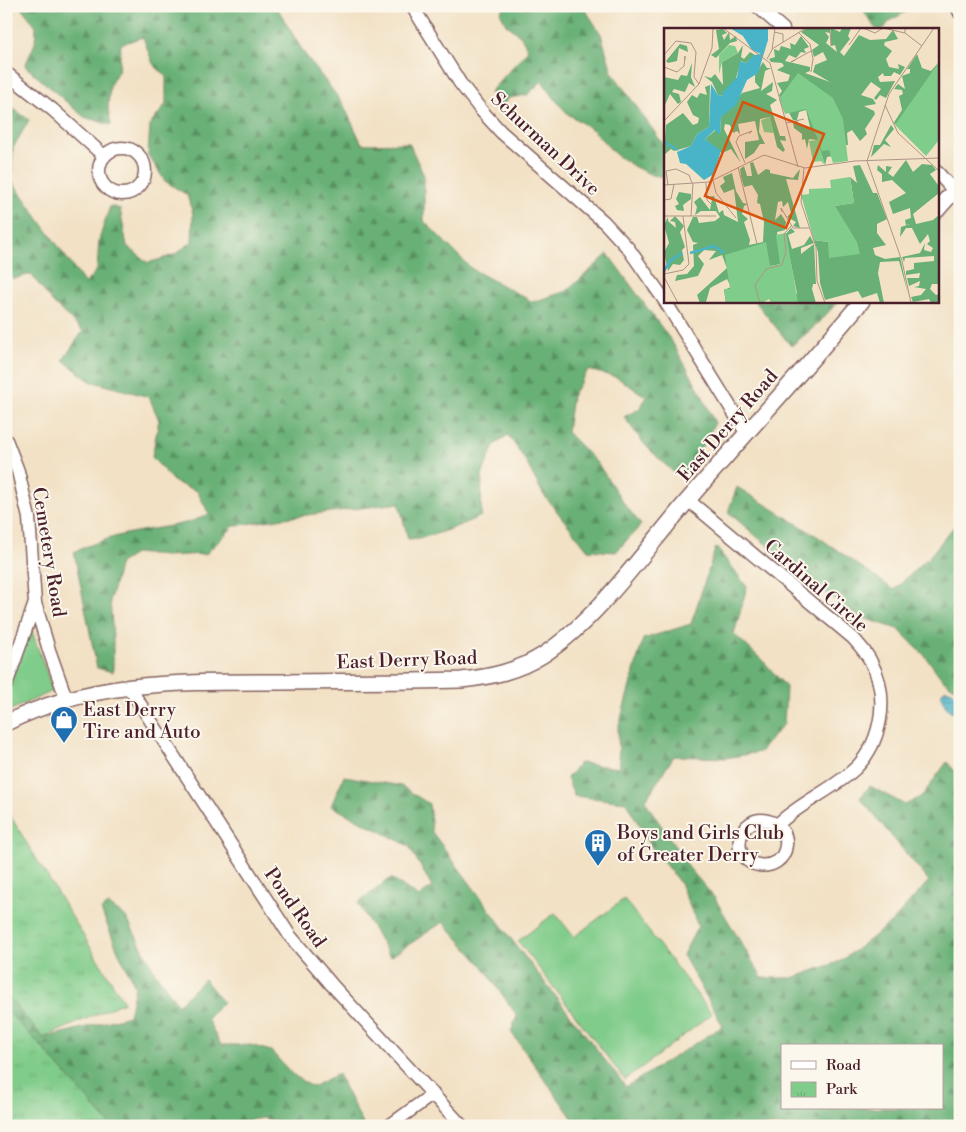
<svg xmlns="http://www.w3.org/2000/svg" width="966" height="1132" font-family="'Libre Bodoni',serif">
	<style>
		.grass { fill: #80cc8a; stroke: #65765a }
		.forest { fill: url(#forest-firs); stroke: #596850; fill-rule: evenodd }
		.park { fill: url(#park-tufts); stroke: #65765a }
		.water { fill: url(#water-rules); stroke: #4a6979 }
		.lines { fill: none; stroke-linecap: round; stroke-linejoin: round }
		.minor-casing { stroke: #856361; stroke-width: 15 }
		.tertiary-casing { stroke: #856361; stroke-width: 18 }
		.minor { stroke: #fff; stroke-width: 12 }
		.tertiary { stroke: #fff; stroke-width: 15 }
		.labels { text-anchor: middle; stroke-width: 4; stroke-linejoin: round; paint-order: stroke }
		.street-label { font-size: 19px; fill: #4a1f2b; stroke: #fbf7ec }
		.poi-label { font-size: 19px; fill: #4a1f2b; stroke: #fbf7ec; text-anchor: start }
		.inset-river { fill: none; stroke: #49b3c7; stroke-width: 2.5 }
		.inset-road { fill: none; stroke: #af9387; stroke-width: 1 }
		.view { fill: #d8530f; fill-opacity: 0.15; stroke: #d8530f; stroke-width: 2.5 }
		.inset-edge { fill: none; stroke: #4a1f2b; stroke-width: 2.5 }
	</style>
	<defs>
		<pattern id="forest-firs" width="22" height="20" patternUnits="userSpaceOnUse" patternTransform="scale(1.25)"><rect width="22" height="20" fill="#68b076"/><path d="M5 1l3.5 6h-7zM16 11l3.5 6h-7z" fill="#588f61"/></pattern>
		<pattern id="park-tufts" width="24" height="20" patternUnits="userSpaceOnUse" patternTransform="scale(1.25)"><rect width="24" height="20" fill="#80cc8a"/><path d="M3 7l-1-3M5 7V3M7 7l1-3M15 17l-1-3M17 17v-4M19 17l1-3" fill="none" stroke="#70af77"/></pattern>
		<pattern id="water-rules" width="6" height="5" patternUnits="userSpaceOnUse" patternTransform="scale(1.25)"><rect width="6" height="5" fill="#49b3c7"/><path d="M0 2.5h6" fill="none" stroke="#3f91a2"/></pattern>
	</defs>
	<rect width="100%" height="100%" fill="#fbf7ec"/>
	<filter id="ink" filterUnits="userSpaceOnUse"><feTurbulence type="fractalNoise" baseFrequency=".02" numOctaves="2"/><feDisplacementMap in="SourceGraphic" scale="10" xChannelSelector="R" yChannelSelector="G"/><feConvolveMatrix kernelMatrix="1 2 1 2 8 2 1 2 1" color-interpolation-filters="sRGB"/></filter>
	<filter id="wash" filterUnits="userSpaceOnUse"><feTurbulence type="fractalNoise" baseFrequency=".0096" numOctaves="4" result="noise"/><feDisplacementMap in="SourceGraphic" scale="20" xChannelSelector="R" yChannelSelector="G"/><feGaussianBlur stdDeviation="1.12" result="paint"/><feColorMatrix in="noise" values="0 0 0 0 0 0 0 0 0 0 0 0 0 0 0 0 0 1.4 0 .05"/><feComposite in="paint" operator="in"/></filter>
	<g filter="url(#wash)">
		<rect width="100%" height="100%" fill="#f2e1c5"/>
		<path class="grass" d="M 30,626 L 53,691 L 6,712 L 6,693 Z
			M 624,899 L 712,1014 L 625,1080 L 518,941 L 555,913 L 574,937 Z"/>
		<path class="forest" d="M 20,6 L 276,6 L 304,53 L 343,104 L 362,144 L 409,143 L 424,176 L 424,221 L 472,269 L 533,302 L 567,291 L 608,254 L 672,342 L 701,393 L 715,423 L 688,471 L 674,473 L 645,445 L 624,417 L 639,409 L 647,397 L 616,377 L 588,370 L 572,396 L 567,432 L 598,464 L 623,502 L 641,525 L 616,552 L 588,550 L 543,494 L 524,458 L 508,435 L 494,445 L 482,475 L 481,516 C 458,526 433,538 408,539 L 399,503 L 284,518 L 234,526 L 206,554 L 165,556 L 136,553 L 120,563 L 110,600 L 113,638 L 113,672 L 97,668 L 74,552 C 96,542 117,535 141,531 C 167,526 185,526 209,514 L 197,491 L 174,482 L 152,457 L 159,420 L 149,397 L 90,381 L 63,360 L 83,331 L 52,302 L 31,274 L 13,279 L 6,270 L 6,103 L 29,120 L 13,148 L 12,181 L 85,284 L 97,270 L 99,240 L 110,206 L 120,209 L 127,246 L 148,263 L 174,255 L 192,242 L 193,214 L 187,195 L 165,181 L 148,155 L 150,125 L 166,104 L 166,76 L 153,64 L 143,37 L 121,44 L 119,69 L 110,85 L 108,108 L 111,125 L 84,117 L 25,66 L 35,43 L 36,26 Z
			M 505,6 L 583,6 L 601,34 L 612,72 L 665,147 L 665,177 L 652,175 L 635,167 L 615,154 L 593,130 L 568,114 L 558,103 L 542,81 L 527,95 L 509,98 L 500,107 L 490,92 L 528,50 L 521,36 L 506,24 L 500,12 Z
			M 864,6 L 915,6 L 890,21 L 883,29 L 876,29 L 865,13 Z
			M 755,301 L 839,301 L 813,328 L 791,346 Z
			M 737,487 L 817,536 L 894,590 L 930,556 L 960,519 L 960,692 L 942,679 L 926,657 L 898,629 L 860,617 L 809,581 L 728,512 Z
			M 716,547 L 747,587 L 734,634 L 765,663 L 786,687 L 784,724 L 760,752 L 725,758 L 674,756 L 645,801 L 689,868 L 714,897 L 762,978 L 793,978 L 841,961 L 892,922 L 929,881 L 860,798 L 870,786 L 905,805 L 922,796 L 947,762 L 960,777 L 960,1126 L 623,1126 L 620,1119 L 603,1126 L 578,1126 L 511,1032 L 517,1016 L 482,965 L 443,922 L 390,957 L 358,903 L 391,878 L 419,897 L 432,887 L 409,846 L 331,806 L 344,776 L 401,786 L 429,804 L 432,832 L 515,944 L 626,1087 L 723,1026 L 683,955 L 698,926 L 680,883 L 652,848 L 626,802 L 574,796 L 567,778 L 580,763 L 619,768 L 618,729 L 643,639 L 691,624 ZM 782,1046 L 942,1046 L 942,1108 L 782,1108 Z
			M 109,905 L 126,917 L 155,972 L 178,1005 L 204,979 L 223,1002 L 207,1019 L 221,1045 L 250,1045 L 271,1051 L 292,1074 L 312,1087 L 338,1074 L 364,1126 L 298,1126 L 263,1118 L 232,1123 L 227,1126 L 33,1126 L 6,1109 L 6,994 L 43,1038 L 129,1016 L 135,986 L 118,951 L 101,910 Z"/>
		<path class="park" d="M 6,809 L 124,1002 L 43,1038 L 6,994 Z
			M 6,1010 L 41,1046 L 111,1126 L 6,1126 Z"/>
		<path class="water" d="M 946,689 L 952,691 L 960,698 L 960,711 L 955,714 C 947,710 940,701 942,692 Z"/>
	</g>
	<g filter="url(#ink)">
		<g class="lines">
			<defs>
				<path id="minor" d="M 412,6 L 460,83 L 481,110 L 501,132 L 604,222 L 628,248 L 665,301
					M 757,6 L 783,29
					M 957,6 L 960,13
					M 6,73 L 53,110 L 104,156
					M99 171a23 23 0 1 1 46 0a23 23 0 1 1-46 0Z
					M 937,172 L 954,191
					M 665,301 L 747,434
					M 6,440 L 18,471 L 29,518 L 35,603 L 49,650 L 66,698
					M 688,500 L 853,638 C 860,646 867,653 871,662 C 891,699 881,748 849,774 C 826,793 799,804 777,825 C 783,830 787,837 786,845 C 783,876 734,870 740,839 C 741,833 745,827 751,823 C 759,818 769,820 777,825
					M 6,685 L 35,603
					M 129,687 L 290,936 L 332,985 L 462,1126
					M 389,1126 L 433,1094"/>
				<path id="tertiary" d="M 937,210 L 960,184
					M 6,723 C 89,681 176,682 267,682 C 332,681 396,682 461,680 C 491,677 518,671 543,655 C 599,618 644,551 688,500 C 745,434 805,369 862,301"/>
			</defs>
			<use href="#minor" class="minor-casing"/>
			<use href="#tertiary" class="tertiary-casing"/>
			<use href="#minor" class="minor"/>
			<use href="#tertiary" class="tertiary"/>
		</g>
	</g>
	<defs>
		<symbol id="shop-pin" viewBox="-11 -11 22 30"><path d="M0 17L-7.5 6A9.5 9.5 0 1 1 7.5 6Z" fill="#1f6fb2" stroke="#fbf7ec"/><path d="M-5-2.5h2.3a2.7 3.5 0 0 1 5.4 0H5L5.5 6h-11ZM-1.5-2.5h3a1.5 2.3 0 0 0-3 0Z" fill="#fff"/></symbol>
		<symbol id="building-pin" viewBox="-11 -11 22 30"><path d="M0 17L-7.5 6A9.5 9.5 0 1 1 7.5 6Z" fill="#1f6fb2" stroke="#fbf7ec"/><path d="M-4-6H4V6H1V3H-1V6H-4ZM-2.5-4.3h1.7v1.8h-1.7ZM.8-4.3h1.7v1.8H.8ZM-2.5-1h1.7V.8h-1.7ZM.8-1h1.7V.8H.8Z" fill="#fff"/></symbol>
	</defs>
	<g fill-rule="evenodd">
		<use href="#shop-pin" x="48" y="704" width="32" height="43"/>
		<use href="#building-pin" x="582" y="827" width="32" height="43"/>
	</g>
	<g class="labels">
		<g class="street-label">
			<text transform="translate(546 143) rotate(43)" y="7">Schurman Drive</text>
			<text transform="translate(727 425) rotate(-49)" y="7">East Derry Road</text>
			<text transform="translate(50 552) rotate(81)" y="7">Cemetery Road</text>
			<text transform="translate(817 585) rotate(41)" y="7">Cardinal Circle</text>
			<text transform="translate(407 659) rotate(-2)" y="7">East Derry Road</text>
			<text transform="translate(296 907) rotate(55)" y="7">Pond Road</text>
		</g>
		<g class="poi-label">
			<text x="83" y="716">East Derry<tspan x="83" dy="22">Tire and Auto</tspan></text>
			<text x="617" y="839">Boys and Girls Club<tspan x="617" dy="22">of Greater Derry</tspan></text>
		</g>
	</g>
	<g transform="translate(664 28)">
		<rect width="275" height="275" fill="#f2e1c5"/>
		<path d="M 106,89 L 110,105 L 100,104 L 97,92 Z" fill="#80cc8a"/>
		<path d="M 143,0 L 166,0 L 166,5 L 161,4 L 165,9 L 162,15 L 173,24 L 171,17 L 167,18 L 167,0 L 176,4 L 178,0 L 187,0 L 184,8 L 186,11 L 176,24 L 180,28 L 195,7 L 206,12 L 222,11 L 229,2 L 234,11 L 221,14 L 220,17 L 228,23 L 222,31 L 225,39 L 235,41 L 234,36 L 241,39 L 236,47 L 230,44 L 227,48 L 220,48 L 219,45 L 214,49 L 216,54 L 231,53 L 222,70 L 216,67 L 212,72 L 210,70 L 217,61 L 207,54 L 197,67 L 209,71 L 212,76 L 200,78 L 210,83 L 211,86 L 201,101 L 203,106 L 196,113 L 188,102 L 183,105 L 184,117 L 163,115 L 168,128 L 163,129 L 161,137 L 153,112 L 145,111 L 143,121 L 141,111 L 138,112 L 138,106 L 130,100 L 129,94 L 133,93 L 137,98 L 146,99 L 142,82 L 135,84 L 133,92 L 129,92 L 115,67 L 118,63 L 113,55 L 124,53 L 126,47 L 113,42 L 120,38 L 118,35 L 107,34 L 105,31 L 111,29 L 110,21 L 115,23 L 117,18 L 127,21 L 126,15 L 131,17 L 137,8 L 145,19 L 140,21 L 142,25 L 137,24 L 132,30 L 125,27 L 121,33 L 146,39 L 146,43 L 141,45 L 166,54 L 149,44 L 151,37 L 163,32 L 159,24 L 150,29 L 148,22 L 155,17 L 137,4 ZM 59,1 L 63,5 L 58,7 L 60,12 L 65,4 L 66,12 L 72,8 L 73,13 L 66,15 L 52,30 L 47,27 L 55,21 L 52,2 ZM 16,16 L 23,18 L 24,24 L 15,20 L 13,33 L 4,35 L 2,33 ZM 79,17 L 77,29 L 80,31 L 86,24 L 91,27 L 82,35 L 77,33 L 71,53 L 59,68 L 54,67 L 48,54 L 40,48 L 47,50 L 51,46 L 59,57 L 58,34 L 74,25 ZM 253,26 L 258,40 L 267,43 L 275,34 L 275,38 L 239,95 L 229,96 L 238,82 L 235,68 L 239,66 L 238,62 L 230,61 L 234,56 L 241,61 L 238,48 L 246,45 L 246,41 L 243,41 ZM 99,34 L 103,40 L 107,40 L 101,43 L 97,63 L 109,54 L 108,63 L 102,66 L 113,72 L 106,77 L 116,108 L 121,108 L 122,113 L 116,112 L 121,122 L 119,124 L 113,119 L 106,89 L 96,91 L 95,104 L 101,116 L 96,116 L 90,125 L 81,131 L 81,114 L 95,112 L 91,93 L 74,96 L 76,106 L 73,103 L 69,105 L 66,97 L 61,96 L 60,101 L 77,135 L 67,121 L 58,125 L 41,111 L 52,102 L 56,106 L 57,89 L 78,65 L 96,60 L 91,54 L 91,47 ZM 28,35 L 27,49 L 31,59 L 25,55 L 21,64 L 10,61 L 8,64 L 15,66 L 17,74 L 14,76 L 6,66 L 0,79 L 0,49 L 14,52 L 17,47 L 23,48 ZM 46,57 L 45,99 L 33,106 L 27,118 L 10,123 L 7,121 L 0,127 L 2,97 L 19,85 L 29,97 L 34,95 L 35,90 L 29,87 L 23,74 L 28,67 L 33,70 L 36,65 L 43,67 L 41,59 ZM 227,97 L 230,101 L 221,112 L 227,119 L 220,116 L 207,129 L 210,117 L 216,117 ZM 242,132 L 249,144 L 258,136 L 268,137 L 272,142 L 266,146 L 274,157 L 275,165 L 249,186 L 252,196 L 269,192 L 275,187 L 275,256 L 268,256 L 266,261 L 272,267 L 275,266 L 275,275 L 267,275 L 265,271 L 249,274 L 247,269 L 257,267 L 262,261 L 250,259 L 255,258 L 256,253 L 245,258 L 243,250 L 255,250 L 256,245 L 242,247 L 242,243 L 250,241 L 250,235 L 270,233 L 270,228 L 241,230 L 240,234 L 238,229 L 256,225 L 261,215 L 260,222 L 267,224 L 269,220 L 263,216 L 266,213 L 264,206 L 256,216 L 248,200 L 242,200 L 236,209 L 237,199 L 246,196 L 242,197 L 241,192 L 247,190 L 246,180 L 229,186 L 225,174 L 242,165 L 228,152 L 218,154 L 218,146 L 213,142 L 214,137 L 222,144 L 222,138 L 228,139 L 224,145 L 229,149 ZM 89,134 L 94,147 L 102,141 L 106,142 L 106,145 L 129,150 L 136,141 L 134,152 L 122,151 L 136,200 L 129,198 L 132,194 L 123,189 L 127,185 L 124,174 L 119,179 L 118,173 L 114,174 L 111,192 L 117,186 L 122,194 L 121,202 L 113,204 L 117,236 L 101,239 L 93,275 L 62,275 L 60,262 L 67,259 L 63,251 L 46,260 L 42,274 L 36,275 L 33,267 L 63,240 L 58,227 L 45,232 L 52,223 L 40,222 L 34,228 L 40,236 L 34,248 L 11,253 L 13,247 L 23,246 L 30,238 L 29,217 L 34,215 L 29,214 L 23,202 L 29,189 L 33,189 L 35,195 L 51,193 L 56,189 L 52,183 L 37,183 L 31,187 L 33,179 L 30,174 L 36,169 L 46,182 L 48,171 L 43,169 L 50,168 L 55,185 L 59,182 L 60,187 L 74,194 L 70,161 L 60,165 L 56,158 L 61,154 L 59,149 L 68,145 L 72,163 L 79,175 L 84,176 L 80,178 L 78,186 L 84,191 L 80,194 L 86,212 L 85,217 L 99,214 L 100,194 L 96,176 L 93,175 L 94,167 L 88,157 L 80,159 L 77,149 L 76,141 L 80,138 L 83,148 L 88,148 L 86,135 ZM 196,137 L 209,165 L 213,165 L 223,191 L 213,196 L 213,205 L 222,217 L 209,220 L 211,227 L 221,231 L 236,229 L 244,266 L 235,233 L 216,234 L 214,245 L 220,275 L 216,275 L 213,265 L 198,270 L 194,263 L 161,272 L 156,255 L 154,224 L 150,212 L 164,214 L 170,178 L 190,175 L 186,149 L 193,155 L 189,138 ZM 15,164 L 27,166 L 27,171 L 19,177 L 20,183 L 13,182 L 11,178 L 15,176 L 12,171 ZM 11,188 L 20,198 L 16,204 L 21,219 L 18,222 L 20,232 L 16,237 L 9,236 L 4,243 L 0,224 L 5,215 L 0,197 L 4,189 L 4,193 L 12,200 L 11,194 L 6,193 ZM 127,200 L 131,204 L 124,207 L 128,221 L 140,217 L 146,208 L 150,215 L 137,220 L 137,226 L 150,216 L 152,256 L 149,256 L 148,261 L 152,275 L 123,275 L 133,265 L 121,207 Z" fill="#68b076"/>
		<path d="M 65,17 L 71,18 L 74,25 L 58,34 L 55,46 L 55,27 Z" fill="#80cc8a"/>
		<path d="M 186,149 L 190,175 L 171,178 L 193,214 L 196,226 L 165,230 L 164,214 L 150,212 L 137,167 L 145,166 L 145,161 L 167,160 L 166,152 Z" fill="#80cc8a"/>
		<path d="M 275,34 L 275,112 L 262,128 L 231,97 ZM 134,45 L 169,70 L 179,91 L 184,133 L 169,135 L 165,122 L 158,123 L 154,114 L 161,137 L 157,133 L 149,134 L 145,113 L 154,112 L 142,81 L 121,86 L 115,71 ZM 122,205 L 134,275 L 107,275 L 105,271 L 98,275 L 62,275 L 60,261 L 66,261 L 61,227 L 102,214 L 106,238 L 116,236 L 112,207 Z" fill="#80cc8a"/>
		<path d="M 66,0 L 104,0 L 104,12 L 94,45 L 83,52 L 72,77 L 57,89 L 56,107 L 51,102 L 41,111 L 57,123 L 50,146 L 40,152 L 22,136 L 16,135 L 13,124 L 27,118 L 33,106 L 45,99 L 47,56 L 54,67 L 59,68 L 58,65 L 73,49 L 76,33 L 82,35 L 90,27 L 97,26 L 88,22 L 79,8 Z" fill="#49b3c7"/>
		<path class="inset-river" d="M 0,114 L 14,122M 26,225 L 50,218 L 60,225M 0,243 L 6,233 L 18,225"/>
		<path class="inset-road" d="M 59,0 L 106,35 L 134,139M 166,0 L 167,18M 199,0 L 211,5 L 219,0 L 241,5M 241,0 L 241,5 L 258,18M 110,4 L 119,6 L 119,14M 134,4 L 146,16 L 149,31 L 147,44M 185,17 L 197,0M 108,21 L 142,0M 0,27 L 12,13 L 27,15 L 32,24 L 30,49 L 35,56M 103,31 L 108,22 L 111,0M 131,32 L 127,34 L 147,23M 0,39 L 13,44 L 20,38 L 21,28 L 21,32M 221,77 L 234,105 L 275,143M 0,93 L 35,56 L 48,20 L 49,0M 122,95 L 140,91M 203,133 L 225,66 L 270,0M 203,133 L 238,233 L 247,275M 81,135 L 72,114 L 75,108 L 88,103 L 85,106M 74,139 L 93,216M 140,140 L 137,174 L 152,219 L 153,253 L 161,275M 49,152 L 52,165 L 72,190M 42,155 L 43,172 L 47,176M 0,157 L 45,154 L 100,127 L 141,140 L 191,133 L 275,130M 4,157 L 2,143 L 12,141 L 25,147 L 28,155M 0,172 L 7,171 L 10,156M 118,184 L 117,180 L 129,200 L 145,200M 0,188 L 52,188M 27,188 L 29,155M 0,246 L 19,242 L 25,236 L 19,188M 0,249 L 14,275M 96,275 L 91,257 L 102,241 L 118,237 L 122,223 L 120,206 L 127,198"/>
		<path class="view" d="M 79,74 L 160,106 L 122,200 L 41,168 Z"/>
		<rect width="275" height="275" class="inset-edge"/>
	</g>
	<rect width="966" height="1132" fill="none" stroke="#fbf7ec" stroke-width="25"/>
	<rect x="781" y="1044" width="162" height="65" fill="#fbf7ec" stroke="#b4a19f"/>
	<rect x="791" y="1061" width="25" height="8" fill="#ffffff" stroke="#b4a19f"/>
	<text x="826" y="1070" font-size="15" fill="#4a1f2b">Road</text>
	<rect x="791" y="1082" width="25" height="15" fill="url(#park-tufts)" stroke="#b4a19f"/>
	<text x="826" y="1094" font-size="15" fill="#4a1f2b">Park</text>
</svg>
